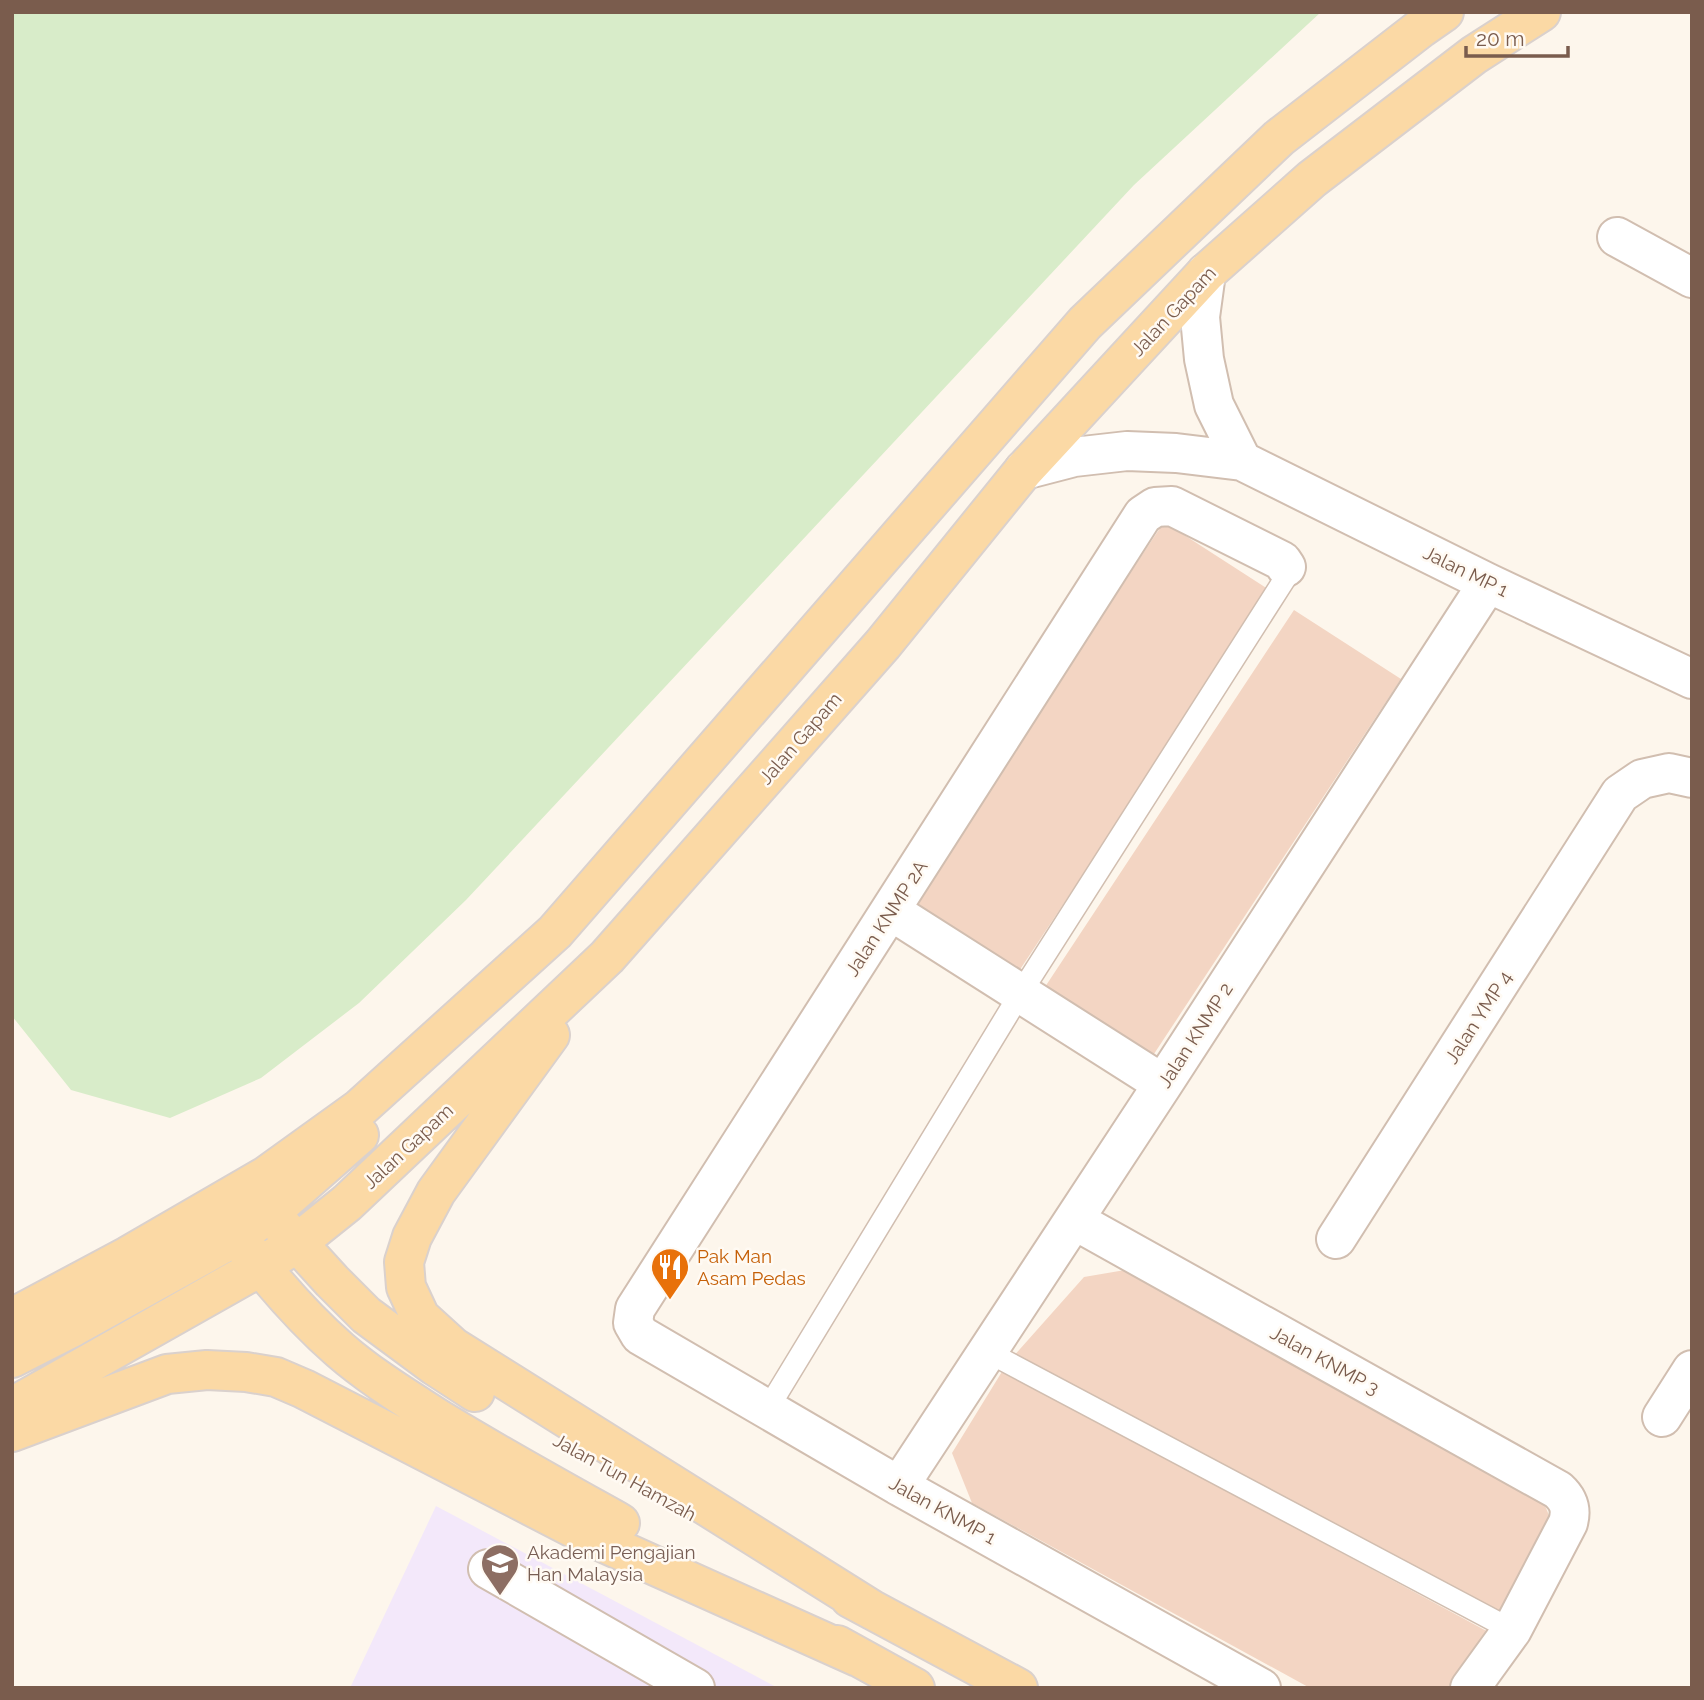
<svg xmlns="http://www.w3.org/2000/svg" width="1704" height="1700" font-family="Raleway,sans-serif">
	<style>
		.education { fill: #f3e8fa }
		.green { fill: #d8ecc9 }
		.building { fill: #f3d5c3 }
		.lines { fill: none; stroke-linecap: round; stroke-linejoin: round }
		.lane-casing { stroke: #d1beb0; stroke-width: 24 }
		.street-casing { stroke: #d1beb0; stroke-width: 42 }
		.primary-casing { stroke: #dad1cd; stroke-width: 42 }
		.lane { stroke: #fff; stroke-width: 21 }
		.street { stroke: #fff; stroke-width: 38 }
		.primary { stroke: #fbd9a5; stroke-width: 38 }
		.labels { text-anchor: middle; stroke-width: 5; stroke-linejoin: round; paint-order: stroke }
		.street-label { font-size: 19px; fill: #7a5c4d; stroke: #fffaf3 }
		.food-label { font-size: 19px; fill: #c56008; stroke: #fffaf3; text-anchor: start }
		.education-label { font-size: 19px; fill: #785e54; stroke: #fffaf3; text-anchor: start }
	</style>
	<rect width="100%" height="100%" fill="#fdf6ec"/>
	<path class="education" d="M 436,1506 L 778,1688 L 350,1688 Z"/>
	<path class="green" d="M 12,12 L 1321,12 L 1134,185 L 466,900 L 359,1003 L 261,1078 L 170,1118 L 71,1090 L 12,1016 Z"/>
	<path class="building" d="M 1164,522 L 1271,591 L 1019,971 L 912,901 Z
		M 1294,610 L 1401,679 L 1150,1060 L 1043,990 Z
		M 1131,1269 L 1537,1486 L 1557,1535 L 1507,1619 L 1012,1358 L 1084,1277 Z
		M 1003,1370 L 1494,1635 L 1447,1688 L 1310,1688 L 972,1503 L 952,1453 Z"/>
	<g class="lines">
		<defs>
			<path id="lane" d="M 988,1352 L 1512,1630
				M 767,1410 L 1020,994 L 1286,577 L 1286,567"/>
			<path id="street" d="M 1617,237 L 1692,278
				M 1206,273 L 1200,317 L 1204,359 L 1214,405 L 1242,461
				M 1024,470 L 1074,457 L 1127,451 L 1176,453 L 1242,461 L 1488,583 L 1692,679
				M 891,911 L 1163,1084
				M 1074,1220 L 1558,1490 C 1569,1500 1572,1509 1568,1523 L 1512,1630 L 1470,1688
				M 1336,1239 L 1620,794 L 1642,779 L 1669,773 L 1692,778
				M 1662,1417 L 1692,1370
				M 899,1486 L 1163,1084 L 1488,583
				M 488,1569 L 695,1688
				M 1261,1688 L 899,1486 L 640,1335 L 633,1323 L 635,1309 L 1143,515 L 1155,507 L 1172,506 L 1282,561 L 1286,567"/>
			<path id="primary" d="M 550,1035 L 436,1192 L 412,1237 L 404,1262 L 406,1287 L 420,1317 L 453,1347 L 874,1611
				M 270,1213 L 332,1281 L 366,1315 L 435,1366 L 475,1392
				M 237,1236 C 268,1277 302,1317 340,1350 C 371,1377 406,1398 440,1420 C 499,1456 559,1489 620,1523
				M 12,1318 L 128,1256 L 266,1176 L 359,1109 L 555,932 L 1085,323 L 1279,138 L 1421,28 L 1444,12
				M 12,1358 L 73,1327 L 237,1236 L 270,1213 L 359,1135
				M 12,1407 L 260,1267 L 297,1243 L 347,1203 L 607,957 L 883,644 L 1024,470 L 1206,273 L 1312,179 L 1474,55 L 1541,12
				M 12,1432 L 167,1374 L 207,1370 L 246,1372 L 276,1377 L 304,1389 L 591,1537 L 858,1657
				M 850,1598 L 1018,1688
				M 837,1645 L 915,1688"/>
		</defs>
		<use href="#lane" class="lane-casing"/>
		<use href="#street" class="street-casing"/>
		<use href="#primary" class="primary-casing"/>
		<use href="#lane" class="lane"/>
		<use href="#street" class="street"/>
		<use href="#primary" class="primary"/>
	</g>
	<defs>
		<symbol id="restaurant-pin" viewBox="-11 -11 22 30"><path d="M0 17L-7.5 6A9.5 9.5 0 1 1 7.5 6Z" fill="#e8710a" stroke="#fffaf3"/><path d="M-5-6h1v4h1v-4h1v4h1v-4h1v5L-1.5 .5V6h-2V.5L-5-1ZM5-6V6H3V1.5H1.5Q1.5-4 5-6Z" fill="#fff"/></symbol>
		<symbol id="university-pin" viewBox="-11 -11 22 30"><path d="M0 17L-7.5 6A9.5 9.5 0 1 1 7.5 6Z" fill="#8d6e63" stroke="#fffaf3"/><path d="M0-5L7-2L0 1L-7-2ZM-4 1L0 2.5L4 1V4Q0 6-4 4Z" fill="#fff"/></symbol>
	</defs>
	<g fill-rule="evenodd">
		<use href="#restaurant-pin" x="648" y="1245" width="44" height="60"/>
		<use href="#university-pin" x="478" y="1541" width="44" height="60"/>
	</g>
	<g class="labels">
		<g class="street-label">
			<text transform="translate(1173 311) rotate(-47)" y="7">Jalan Gapam</text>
			<text transform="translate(1466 571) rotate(26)" y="7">Jalan MP 1</text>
			<text transform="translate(800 738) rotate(-49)" y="7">Jalan Gapam</text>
			<text transform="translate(886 918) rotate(-57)" y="7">Jalan KNMP 2A</text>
			<text transform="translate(1478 1017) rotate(-57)" y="7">Jalan YMP 4</text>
			<text transform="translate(1195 1035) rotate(-57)" y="7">Jalan KNMP 2</text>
			<text transform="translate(408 1146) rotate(-43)" y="7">Jalan Gapam</text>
			<text transform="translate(1325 1360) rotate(29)" y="7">Jalan KNMP 3</text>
			<text transform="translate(625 1477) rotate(29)" y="7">Jalan Tun Hamzah</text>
			<text transform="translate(943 1510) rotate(29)" y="7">Jalan KNMP 1</text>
		</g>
		<g class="food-label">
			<text x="697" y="1263">Pak Man<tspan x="697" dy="22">Asam Pedas</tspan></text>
		</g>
		<g class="education-label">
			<text x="527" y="1559">Akademi Pengajian<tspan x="527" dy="22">Han Malaysia</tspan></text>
		</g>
	</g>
	<rect width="1704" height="1700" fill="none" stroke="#7a5c4d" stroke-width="28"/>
	<path d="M1466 46v10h102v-10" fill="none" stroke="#7a5c4d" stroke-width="3.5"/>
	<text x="1476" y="46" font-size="21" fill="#7a5c4d" stroke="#fffaf3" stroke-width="5" paint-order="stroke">20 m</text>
</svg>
